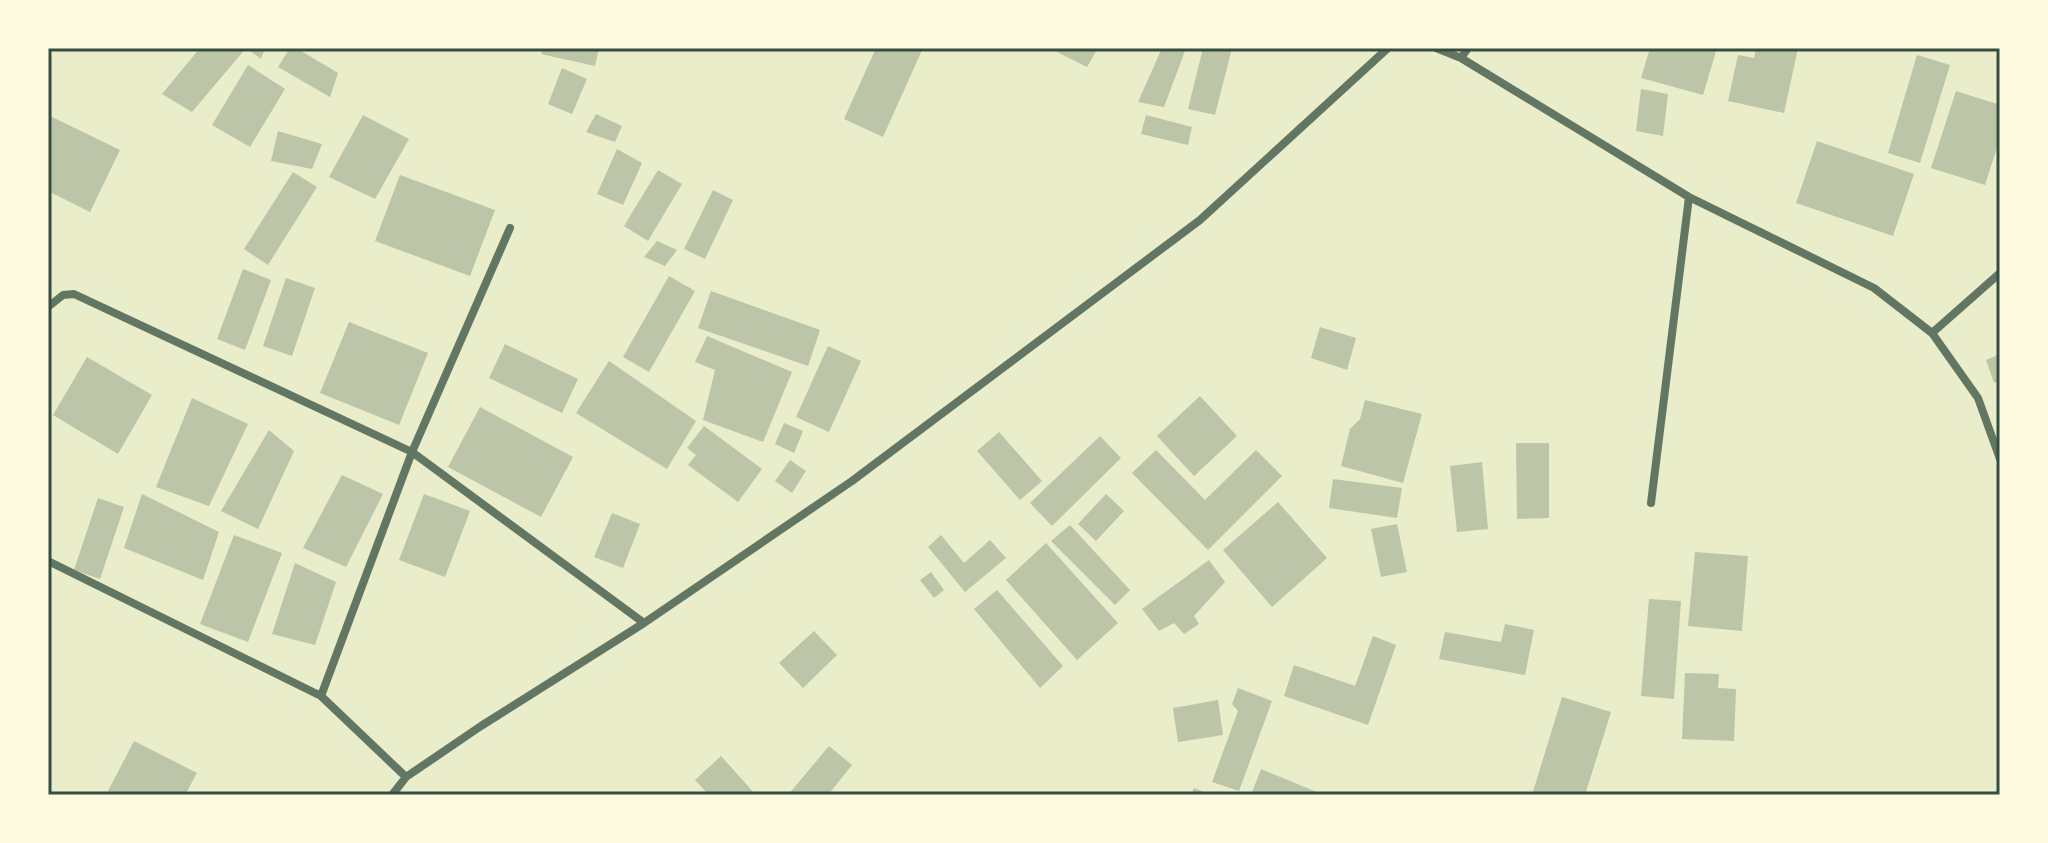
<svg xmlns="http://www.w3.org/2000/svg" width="2048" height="843" font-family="'Times New Roman',serif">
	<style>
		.building { fill: #bcc5a7 }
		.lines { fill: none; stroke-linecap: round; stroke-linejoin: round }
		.minor { stroke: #617663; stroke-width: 8 }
		.neatline { fill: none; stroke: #344e41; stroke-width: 3 }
	</style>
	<rect width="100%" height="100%" fill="#e9edc9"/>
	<path class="building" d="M 200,48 L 265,48 L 261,59 L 246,48 L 192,112 L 162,94 Z
		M 290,48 L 296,48 L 338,73 L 330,97 L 278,67 Z
		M 543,48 L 599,48 L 595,66 L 541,54 Z
		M 876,48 L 923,48 L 883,137 L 844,119 Z
		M 1049,48 L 1098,48 L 1087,67 Z
		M 1162,48 L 1186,48 L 1164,107 L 1138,102 Z
		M 1203,48 L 1232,48 L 1215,115 L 1188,109 Z
		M 1650,48 L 1717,48 L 1703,95 L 1641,78 Z
		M 1756,48 L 1798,48 L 1784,113 L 1728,101 L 1738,55 L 1754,58 Z
		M 1917,55 L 1950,65 L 1920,163 L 1888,153 Z
		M 248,65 L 285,89 L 250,147 L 212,125 Z
		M 562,68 L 587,79 L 572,114 L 548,104 Z
		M 1641,89 L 1668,94 L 1663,136 L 1636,131 Z
		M 1956,91 L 2000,105 L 2000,138 L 1985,185 L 1931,168 Z
		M 596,114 L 622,126 L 615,142 L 586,132 Z
		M 48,115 L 120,150 L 90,212 L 48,191 Z
		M 363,115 L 409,139 L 375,199 L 329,177 Z
		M 1146,115 L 1192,127 L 1188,145 L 1141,134 Z
		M 278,131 L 322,144 L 312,169 L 271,161 Z
		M 1817,141 L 1914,174 L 1893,236 L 1796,203 Z
		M 617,149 L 642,163 L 623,205 L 597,194 Z
		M 658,170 L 682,184 L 648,241 L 624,226 Z
		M 293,172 L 317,187 L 268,265 L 244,249 Z
		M 400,175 L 495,210 L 470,276 L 375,241 Z
		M 713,190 L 733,200 L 705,259 L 684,249 Z
		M 657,241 L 677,250 L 665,266 L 644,257 Z
		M 243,269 L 271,280 L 245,350 L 217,339 Z
		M 669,276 L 695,291 L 649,372 L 623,357 Z
		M 286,278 L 315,288 L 292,356 L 263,346 Z
		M 711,291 L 820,330 L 808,366 L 698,328 Z
		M 349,322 L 428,353 L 399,425 L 320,393 Z
		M 1320,327 L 1356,338 L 1347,370 L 1311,358 Z
		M 707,336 L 792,372 L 763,442 L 703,420 L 715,370 L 695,362 Z
		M 505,344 L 578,379 L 562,413 L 489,378 Z
		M 828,346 L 861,361 L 829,432 L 796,417 Z
		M 2000,354 L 2000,381 L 1994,383 L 1986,360 Z
		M 87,357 L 152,395 L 118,454 L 53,415 Z
		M 609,361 L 696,421 L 667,469 L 576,413 Z
		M 1200,396 L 1237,436 L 1194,476 L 1157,436 Z
		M 192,398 L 248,424 L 209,506 L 156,487 Z
		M 1365,400 L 1422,414 L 1403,483 L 1341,466 L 1350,429 L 1360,419 Z
		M 480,407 L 573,457 L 541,517 L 448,467 Z
		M 784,423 L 803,431 L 794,453 L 775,444 Z
		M 704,426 L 762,469 L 738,502 L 688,465 L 696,455 L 687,448 Z
		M 269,430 L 294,451 L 258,529 L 221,511 Z
		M 999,432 L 1042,481 L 1020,500 L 977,451 Z
		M 1100,436 L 1121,458 L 1052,526 L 1030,503 Z
		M 1516,443 L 1549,443 L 1549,518 L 1517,519 Z
		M 1156,450 L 1205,500 L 1256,450 L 1282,476 L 1208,550 L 1132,473 Z
		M 790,460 L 806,471 L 792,493 L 775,481 Z
		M 1482,462 L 1488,529 L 1457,532 L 1450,466 Z
		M 342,475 L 383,494 L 346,567 L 303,548 Z
		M 1333,479 L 1402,488 L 1397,518 L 1329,508 Z
		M 142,494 L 219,532 L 203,580 L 124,548 Z
		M 424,494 L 470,511 L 445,577 L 399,560 Z
		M 1106,494 L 1124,511 L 1096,541 L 1078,524 Z
		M 98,498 L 124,507 L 100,579 L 74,570 Z
		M 1278,502 L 1327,558 L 1272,607 L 1223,550 Z
		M 612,513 L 640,524 L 623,568 L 594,557 Z
		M 1397,524 L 1407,572 L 1381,577 L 1371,529 Z
		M 1070,525 L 1130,590 L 1115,605 L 1051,541 Z
		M 234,535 L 282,553 L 248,642 L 200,624 Z
		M 941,535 L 964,563 L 990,540 L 1006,558 L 965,592 L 928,547 Z
		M 1046,543 L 1118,623 L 1077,660 L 1006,580 Z
		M 1695,552 L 1748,556 L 1742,631 L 1688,626 Z
		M 1209,560 L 1225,582 L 1194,616 L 1199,624 L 1184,634 L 1174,623 L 1159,631 L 1142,609 Z
		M 295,563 L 336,582 L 315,645 L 272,634 Z
		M 931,572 L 944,590 L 934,598 L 920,580 Z
		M 997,590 L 1063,666 L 1040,688 L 974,609 Z
		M 1649,599 L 1681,601 L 1674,699 L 1641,696 Z
		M 1505,624 L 1534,630 L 1525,675 L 1439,659 L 1445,632 L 1501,642 Z
		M 814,631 L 837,655 L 803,688 L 779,663 Z
		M 1373,636 L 1396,645 L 1368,725 L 1284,696 L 1294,665 L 1355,686 Z
		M 1685,673 L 1719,674 L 1718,688 L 1736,689 L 1734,741 L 1682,739 Z
		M 1238,688 L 1272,701 L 1239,791 L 1212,782 L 1238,711 L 1232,704 Z
		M 1562,697 L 1611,712 L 1585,795 L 1532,795 Z
		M 1218,700 L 1223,735 L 1178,742 L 1173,708 Z
		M 134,741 L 197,773 L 185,795 L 106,795 Z
		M 829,746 L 852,765 L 828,795 L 788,795 Z
		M 721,756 L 756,795 L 709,795 L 695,780 Z
		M 1261,769 L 1324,795 L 1251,795 Z
		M 1194,788 L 1211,795 L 1191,795 Z"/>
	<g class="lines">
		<path class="minor" d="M 1436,48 L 1461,58 L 1689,197 L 1874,288 L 1932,333 L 1978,398 L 2000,459
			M 1461,58 L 1468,48
			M 48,307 L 63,295 L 74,294 L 412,452 L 644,623
			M 1932,333 L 2000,273
			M 1651,503 L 1689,197
			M 48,561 L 321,696
			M 406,777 L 321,696 L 412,452 L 510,228
			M 392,795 L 406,777 L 481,726 L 644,623 L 852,481 L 1200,220 L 1388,48"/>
	</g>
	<rect width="2048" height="843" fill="none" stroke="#fefae0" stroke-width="100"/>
	<rect x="50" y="50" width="1948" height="743" class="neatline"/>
</svg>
